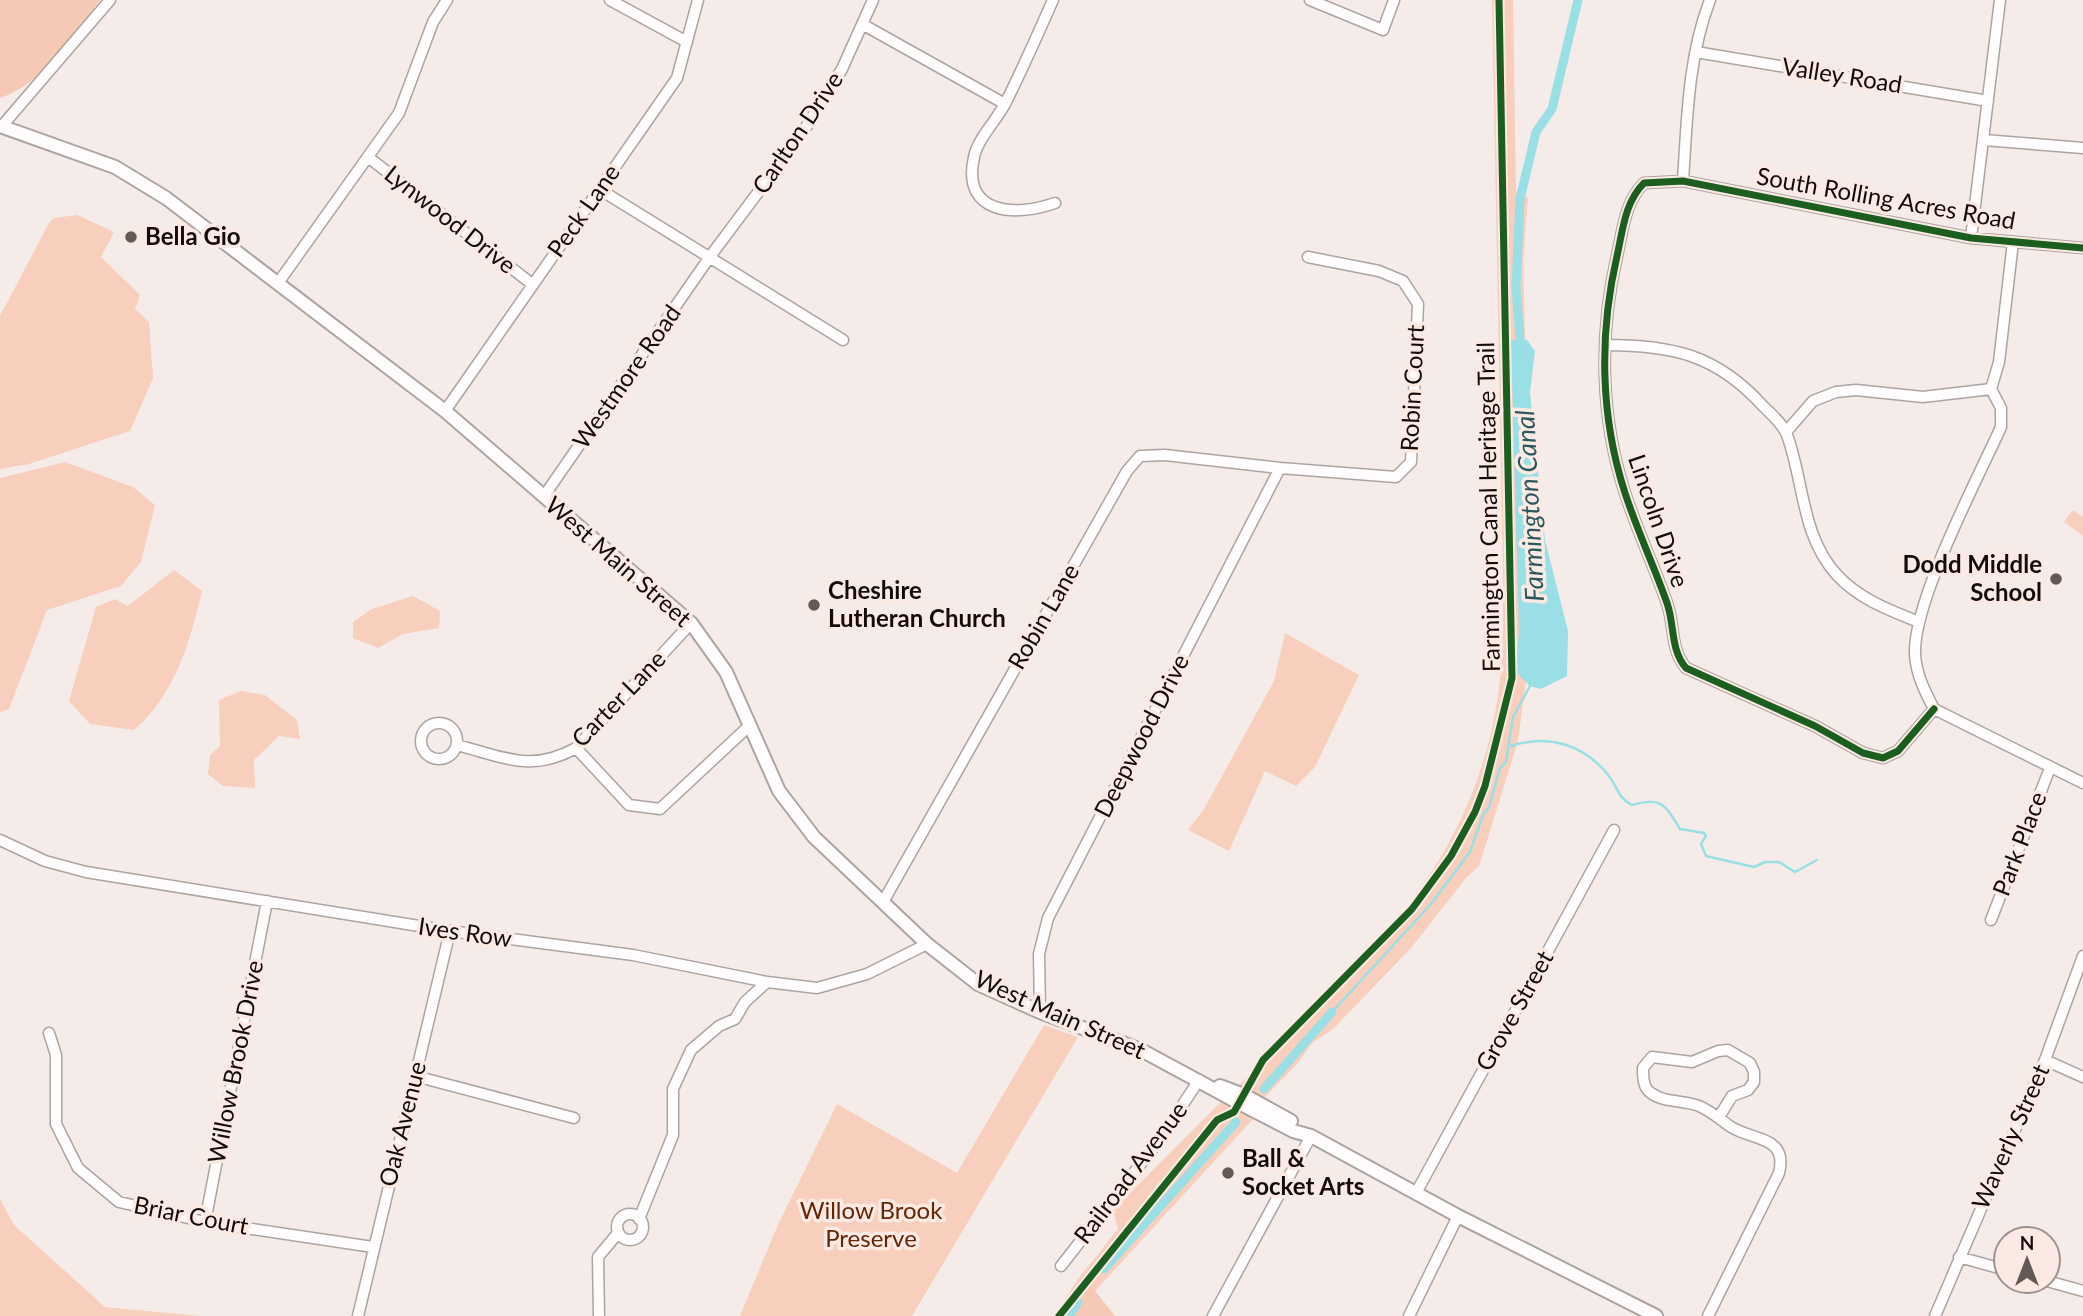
<svg xmlns="http://www.w3.org/2000/svg" width="2083" height="1316" font-family="Lato,sans-serif">
	<style>
		.green { fill: #f8cebd }
		.forest { fill: #f6c8b6 }
		.water { fill: #99dfe5 }
		.lines { fill: none; stroke-linecap: round; stroke-linejoin: round }
		.stream { stroke: #99dfe5; stroke-width: 2.5 }
		.canal { stroke: #99dfe5; stroke-width: 9 }
		.minor-casing { stroke: #aca4a0; stroke-width: 13 }
		.major-casing { stroke: #aca4a0; stroke-width: 16 }
		.minor { stroke: #fefcfc; stroke-width: 10 }
		.major { stroke: #fefcfc; stroke-width: 12 }
		.cycleway-casing { stroke: #fbeae3; stroke-width: 11 }
		.cycleway { stroke: #1b5e20; stroke-width: 7 }
		.poi-dot { fill: #635a57; stroke: #fbeae3; stroke-width: 2.5 }
		.labels { text-anchor: middle; stroke-width: 7; stroke-linejoin: round; paint-order: stroke }
		.street-label { font-size: 24px; fill: #150c09; stroke: #fbeae3 }
		.poi-label { font-size: 24px; font-weight: bold; fill: #150c09; stroke: #fbeae3; text-anchor: start }
		.park-label { font-size: 24px; fill: #662504; stroke: #fbeae3 }
		.water-label { font-size: 26px; font-style: italic; fill: #2a585d; stroke: #fbeae3 }
	</style>
	<rect width="100%" height="100%" fill="#f5ece9"/>
	<path class="green" d="M 1492,0 L 1513,0 L 1516,191 L 1528,198 L 1523,260 L 1530,520 L 1528,666 L 1518,741 L 1479,866 L 1466,878 L 1411,948 L 1333,1029 L 1311,1044 L 1299,1062 L 1261,1101 L 1236,1088 C 1351,975 1467,876 1496,708 C 1504,664 1503,620 1503,575 Z
		M 77,215 L 114,232 L 101,257 L 140,295 L 135,309 L 149,322 L 153,378 L 130,431 L 29,464 L 0,469 L 0,316 L 49,223 L 54,218 Z
		M 65,462 L 133,487 L 155,505 L 141,562 L 121,586 L 47,610 L 9,709 L 0,712 L 0,478 Z
		M 2073,510 L 2083,517 L 2083,536 L 2064,522 Z
		M 174,570 L 202,591 C 190,642 175,695 134,730 L 90,724 L 69,701 L 96,607 L 115,599 L 128,606 Z
		M 413,596 L 440,611 L 439,628 L 403,634 L 378,648 L 353,638 L 353,622 L 372,609 Z
		M 1285,633 L 1359,675 L 1315,767 L 1296,786 L 1265,771 L 1229,851 L 1188,830 L 1204,809 L 1274,681 Z
		M 241,691 L 265,695 L 297,720 L 300,739 L 279,736 L 254,760 L 255,788 L 223,786 L 208,774 L 210,755 L 220,746 L 219,700 Z
		M 1044,1025 L 1078,1037 L 912,1316 L 740,1316 L 777,1227 L 837,1104 L 957,1173 Z
		M 1221,1102 L 1253,1119 L 1095,1291 L 1075,1316 L 1054,1316 L 1078,1279 L 1118,1229 L 1113,1210 Z
		M 0,1199 L 14,1225 L 105,1307 L 199,1316 L 0,1316 Z"/>
	<path class="forest" d="M 0,0 L 100,0 C 71,38 46,82 0,98 Z
		M 1088,1282 L 1115,1316 L 1064,1316 Z"/>
	<path class="water" d="M 1511,340 L 1527,340 L 1535,351 L 1530,392 L 1545,540 L 1568,631 L 1567,676 L 1541,689 L 1530,686 L 1516,672 L 1519,631 Z"/>
	<g class="lines">
		<path class="stream" d="M 1511,746 C 1548,734 1584,744 1609,776 C 1618,788 1618,798 1632,805 C 1662,796 1666,806 1680,829 L 1704,833 L 1706,836 L 1701,844 L 1706,856 L 1754,867 L 1765,862 L 1779,862 L 1795,872 L 1817,860
			M 1332,1012 L 1430,905 L 1470,852 L 1483,815 L 1489,807 L 1500,768 L 1506,762 L 1513,717 L 1530,686"/>
		<path class="canal" d="M 1521,352 L 1516,287 L 1520,199 L 1536,132 L 1552,109 L 1578,0
			M 1264,1089 L 1332,1012
			M 1104,1269 L 1236,1122
			M 1069,1316 L 1078,1302"/>
		<defs>
			<path id="minor" d="M 610,0 L 687,42
				M 1053,0 C 1038,34 1023,68 1006,102 C 997,120 978,138 974,157 C 961,215 1016,217 1055,203
				M 1310,0 L 1383,30 L 1394,0
				M 862,24 L 1005,104
				M 1696,52 L 1988,101
				M 2,126 L 110,0
				M 1984,140 L 2083,148
				M 368,157 L 532,284
				M 1683,181 C 1687,120 1688,57 1710,0
				M 599,189 L 843,340
				M 1971,238 L 2000,0
				M 278,283 L 399,113 L 433,22 L 447,0
				M 1605,345 C 1671,345 1716,354 1763,406 C 1771,414 1783,424 1787,435 C 1804,481 1801,536 1837,575 C 1859,599 1889,610 1919,622
				M 1991,389 L 1999,362 L 2013,242
				M 445,411 L 677,78 L 698,0
				M 1786,432 L 1813,401 L 1836,392 L 1856,390 L 1923,397 L 1991,389
				M 544,496 L 709,258 L 803,132 L 842,69 L 873,0
				M 1934,709 L 1898,751 L 1883,758 L 1863,753 L 1815,726 L 1686,668 C 1670,649 1675,626 1667,603 C 1654,566 1637,530 1625,493 C 1600,416 1599,334 1617,256 C 1623,229 1625,202 1644,183 L 1683,181 L 1971,238 L 2083,248
				M 1934,709 C 1925,692 1916,674 1915,654 C 1913,601 1978,478 2001,427 L 2001,408 L 1991,389
				M 1934,709 L 2083,783
				M421 741a18 18 0 1 1 36 0a18 18 0 1 1-36 0Z
				M 457,745 C 504,757 531,773 576,748 L 691,623
				M 576,748 L 629,805 L 660,809 L 749,726
				M 0,840 L 45,861 L 86,872 L 450,931 L 633,955 L 767,982 L 817,988 L 867,974 L 927,944
				M 883,902 L 1127,471 L 1140,456 L 1165,455 L 1280,468 L 1396,477 L 1411,462 L 1418,304 L 1403,281 L 1379,271 L 1308,257
				M 1991,920 L 2050,768
				M 1040,1012 L 1039,954 L 1048,918 L 1280,468
				M 49,1033 L 56,1055 L 56,1124 L 78,1168 L 119,1202 L 205,1222 L 373,1247
				M 2045,1060 L 2083,1077
				M 415,1076 L 574,1118
				M 1416,1193 L 1614,830
				M617 1227a13 13 0 1 1 26 0a13 13 0 1 1-26 0Z
				M 639,1219 L 673,1135 L 673,1089 L 691,1050 L 719,1026 L 735,1019 L 745,1002 L 767,982
				M 205,1222 L 267,901
				M 1959,1257 L 2006,1270
				M 1061,1266 L 1161,1138 L 1199,1080
				M 2047,1281 L 2083,1291
				M 358,1316 L 450,931
				M 599,1316 L 598,1257 L 618,1233
				M 1213,1316 L 1311,1136
				M 1409,1316 L 1458,1216
				M 1708,1316 L 1779,1173 C 1788,1136 1754,1141 1731,1127 C 1721,1120 1711,1111 1699,1106 C 1684,1100 1664,1103 1651,1093 C 1643,1088 1643,1077 1643,1068 L 1652,1057 L 1692,1062 L 1718,1051 L 1728,1050 L 1750,1063 L 1754,1072 L 1754,1082 L 1748,1090 L 1732,1096 L 1719,1117
				M 1935,1316 L 2045,1060 L 2083,956"/>
			<path id="major" d="M 0,126 L 115,167 L 166,198 L 445,411 L 691,623 L 726,672 L 779,791 L 814,837 L 927,944 L 978,984 L 1040,1012 L 1141,1050 L 1239,1103 L 1293,1131 L 1311,1136 L 1458,1216 L 1656,1316
				M 1220,1086 L 1244,1095 L 1291,1121"/>
		</defs>
		<use href="#minor" class="minor-casing"/>
		<use href="#major" class="major-casing"/>
		<use href="#minor" class="minor"/>
		<use href="#major" class="major"/>
		<defs>
			<path id="cycleway" d="M 1934,709 L 1898,751 L 1883,758 L 1863,753 L 1815,726 L 1686,668 C 1670,649 1675,626 1667,603 C 1654,566 1637,530 1625,493 C 1600,416 1599,334 1617,256 C 1623,229 1625,202 1644,183 L 1683,181 L 1971,238 L 2083,248
				M 1059,1316 L 1217,1120 L 1234,1112 L 1263,1060 L 1412,909 L 1451,856 L 1475,812 L 1485,786 L 1512,678 L 1499,0"/>
		</defs>
		<use href="#cycleway" class="cycleway-casing"/>
		<use href="#cycleway" class="cycleway"/>
	</g>
	<g class="poi-dot">
		<circle cx="131" cy="237" r="7"/>
		<circle cx="2056" cy="579" r="7"/>
		<circle cx="814" cy="605" r="7"/>
		<circle cx="1228" cy="1173" r="7"/>
	</g>
	<g class="labels">
		<g class="street-label">
			<text transform="translate(1842 76) rotate(9)" y="8">Valley Road</text>
			<text transform="translate(798 133) rotate(-56)" y="8">Carlton Drive</text>
			<text transform="translate(1886 199) rotate(10)" y="8">South Rolling Acres Road</text>
			<text transform="translate(584 211) rotate(-55)" y="8">Peck Lane</text>
			<text transform="translate(450 220) rotate(38)" y="8">Lynwood Drive</text>
			<text transform="translate(627 377) rotate(-55)" y="8">Westmore Road</text>
			<text transform="translate(1413 388) rotate(-87)" y="8">Robin Court</text>
			<text transform="translate(1489 507) rotate(-91)" y="8">Farmington Canal Heritage Trail</text>
			<text transform="translate(1658 521) rotate(71)" y="8">Lincoln Drive</text>
			<text transform="translate(618 562) rotate(41)" y="8">West Main Street</text>
			<text transform="translate(1044 617) rotate(-60)" y="8">Robin Lane</text>
			<text transform="translate(619 699) rotate(-46)" y="8">Carter Lane</text>
			<text transform="translate(1142 736) rotate(-63)" y="8">Deepwood Drive</text>
			<text transform="translate(2020 844) rotate(-69)" y="8">Park Place</text>
			<text transform="translate(465 933) rotate(8)" y="8">Ives Row</text>
			<text transform="translate(1515 1011) rotate(-61)" y="8">Grove Street</text>
			<text transform="translate(1060 1015) rotate(24)" y="8">West Main Street</text>
			<text transform="translate(236 1062) rotate(-79)" y="8">Willow Brook Drive</text>
			<text transform="translate(403 1124) rotate(-76)" y="8">Oak Avenue</text>
			<text transform="translate(2011 1137) rotate(-66)" y="8">Waverly Street</text>
			<text transform="translate(1131 1173) rotate(-53)" y="8">Railroad Avenue</text>
			<text transform="translate(191 1216) rotate(11)" y="8">Briar Court</text>
		</g>
		<g class="poi-label">
			<text x="145" y="245">Bella Gio</text>
			<text x="2042" y="573" text-anchor="end">Dodd Middle<tspan x="2042" dy="28">School</tspan></text>
			<text x="828" y="599">Cheshire<tspan x="828" dy="28">Lutheran Church</tspan></text>
			<text x="1242" y="1167">Ball &amp;<tspan x="1242" dy="28">Socket Arts</tspan></text>
		</g>
		<g class="park-label">
			<text x="871" y="1219">Willow Brook<tspan x="871" dy="28">Preserve</tspan></text>
		</g>
		<g class="water-label">
			<text transform="translate(1530 506) rotate(-93)" y="9">Farmington Canal</text>
		</g>
	</g>
	<g transform="translate(2027 1260)"><circle r="33" fill="#fbeae3" stroke="#9f918c" stroke-width="2"/>
	<path d="M0-5L12 26L0 18L-12 26Z" fill="#635a57"/>
	<text y="-10" font-size="19" font-weight="bold" text-anchor="middle" fill="#150c09">N</text>
	</g>
</svg>
